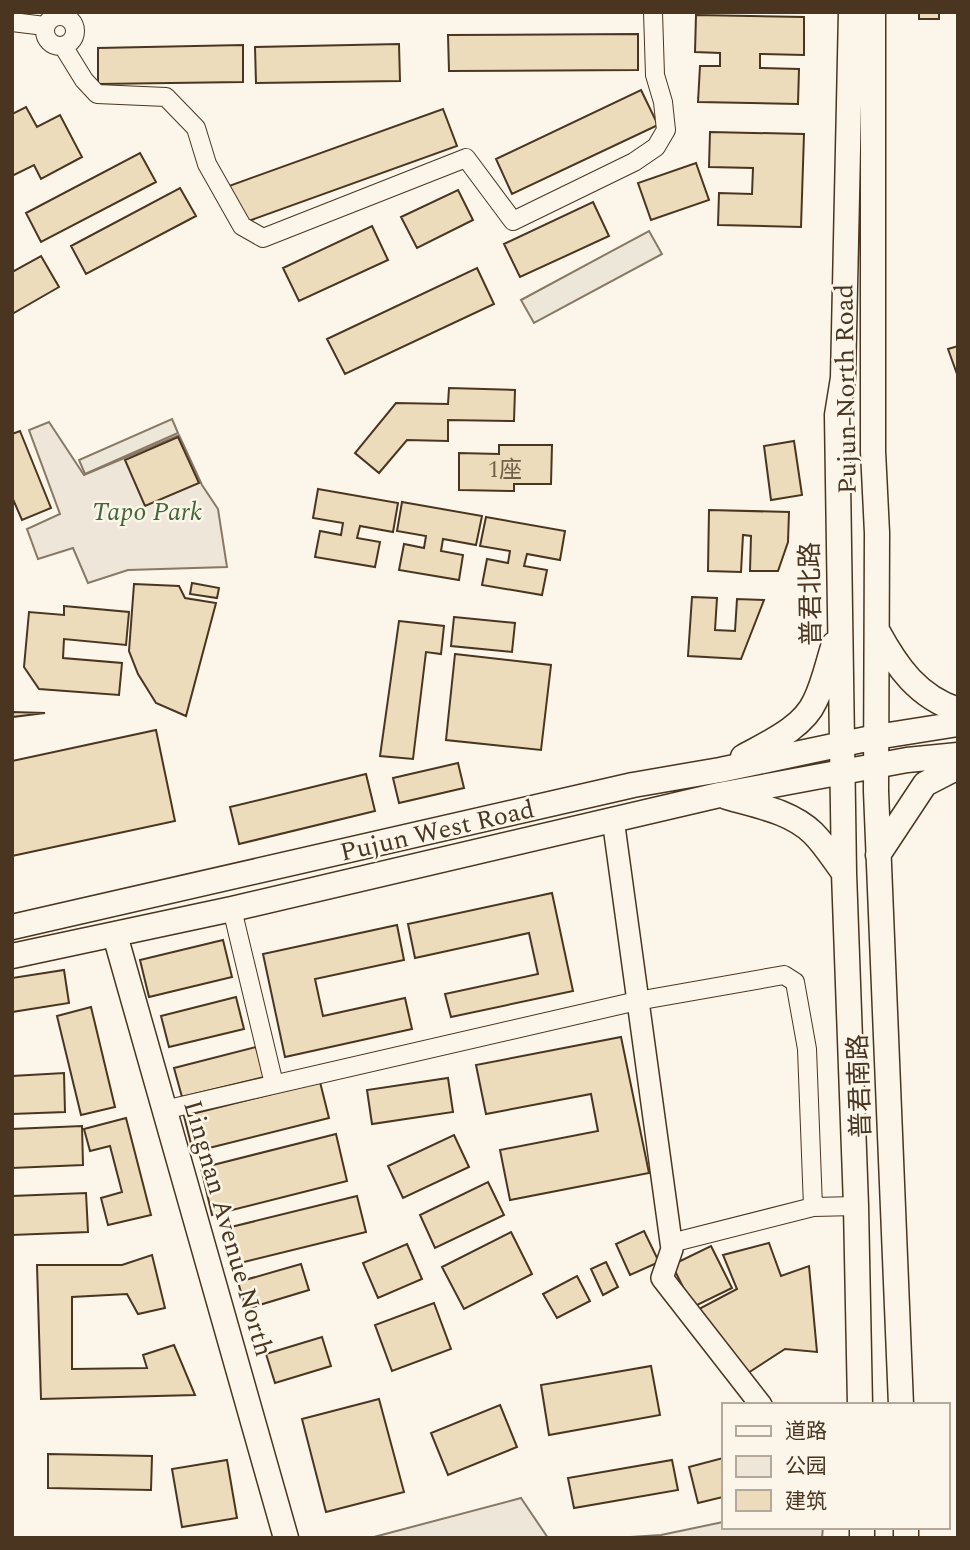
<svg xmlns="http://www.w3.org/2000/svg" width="970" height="1550" font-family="Spectral,'Noto Sans SC',serif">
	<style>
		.green { fill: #ede6d9; stroke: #887966; stroke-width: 2 }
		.parking { fill: #ede7d9; stroke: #887966; stroke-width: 2 }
		.building { fill: #ecdcbc; stroke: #4a3520; stroke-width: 2 }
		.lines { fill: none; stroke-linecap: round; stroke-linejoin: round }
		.minor-casing { stroke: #4a3520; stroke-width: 20 }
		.tertiary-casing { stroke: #4a3520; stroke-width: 24 }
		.secondary-casing { stroke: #4a3520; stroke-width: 27 }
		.minor { stroke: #fbf6e9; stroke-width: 18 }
		.tertiary { stroke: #fbf6e9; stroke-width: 21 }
		.secondary { stroke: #fbf6e9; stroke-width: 24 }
		.labels { text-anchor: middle; stroke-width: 5; stroke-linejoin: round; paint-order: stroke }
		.number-label { font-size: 23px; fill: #725f47 }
		.street-label { font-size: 26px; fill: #4a3520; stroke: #fbf6e9 }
		.park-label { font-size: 26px; font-style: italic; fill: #436837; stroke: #fbf6e9 }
	</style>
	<rect width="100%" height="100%" fill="#fbf6e9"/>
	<path class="green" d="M 49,422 L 84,475 L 179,435 L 202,485 L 218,509 L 227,567 L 128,570 L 88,583 L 73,548 L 38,559 L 27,529 L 60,514 L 29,430 Z
		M 521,1498 L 548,1538 L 370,1538 Z
		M 723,1522 L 723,1527 L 823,1527 L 822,1538 L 615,1538 L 661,1535 Z"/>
	<path class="parking" d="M 649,231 L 662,254 L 534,323 L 521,300 Z
		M 172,419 L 178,433 L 85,474 L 79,460 Z"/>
	<path class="building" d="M 919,12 L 939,12 L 939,19 L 919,19 Z
		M 696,15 L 804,17 L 804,55 L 760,54 L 760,68 L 799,69 L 798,104 L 698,102 L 700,66 L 720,66 L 720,53 L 695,52 Z
		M 638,34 L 638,70 L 449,71 L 448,35 Z
		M 399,44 L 400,81 L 256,83 L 255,47 Z
		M 243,45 L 243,82 L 98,84 L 98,48 Z
		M 641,90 L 658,125 L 512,194 L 496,159 Z
		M 26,107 L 37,127 L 60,115 L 82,157 L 41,179 L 34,165 L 12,176 L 12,114 Z
		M 443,109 L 457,146 L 243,223 L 229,186 Z
		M 710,132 L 804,134 L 801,227 L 718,225 L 719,193 L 752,194 L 753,168 L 709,167 Z
		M 140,153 L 156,182 L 41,242 L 26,213 Z
		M 696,163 L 709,200 L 651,220 L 638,183 Z
		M 180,188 L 196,216 L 86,274 L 71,246 Z
		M 458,190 L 473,220 L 417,248 L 401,217 Z
		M 593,202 L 609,236 L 520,277 L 504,244 Z
		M 372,226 L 388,260 L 299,301 L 283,268 Z
		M 41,256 L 59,287 L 12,314 L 12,272 Z
		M 477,268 L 494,304 L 345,374 L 327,339 Z
		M 958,346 L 958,374 L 957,374 L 948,349 Z
		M 449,388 L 515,390 L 514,421 L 448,420 L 448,441 L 407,440 L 379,473 L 355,453 L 396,403 L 448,404 Z
		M 20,431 L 51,508 L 22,520 L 12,497 L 12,434 Z
		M 178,437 L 199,483 L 145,506 L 125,460 Z
		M 794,441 L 802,495 L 771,500 L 764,446 Z
		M 499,445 L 552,445 L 551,484 L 514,484 L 514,491 L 459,490 L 459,453 L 499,454 Z
		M 318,489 L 398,503 L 393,532 L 360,526 L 357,538 L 380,542 L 375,567 L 315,557 L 320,531 L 341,535 L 343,523 L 313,518 Z
		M 402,502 L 482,516 L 476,545 L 443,539 L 441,551 L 463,555 L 459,580 L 399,570 L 404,544 L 424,548 L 426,536 L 397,531 Z
		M 709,510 L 789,512 L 788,542 L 778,571 L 750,571 L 751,536 L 743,535 L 741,572 L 708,571 Z
		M 486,517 L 565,531 L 560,560 L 527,554 L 524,566 L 547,570 L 542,595 L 482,585 L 487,559 L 508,563 L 510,551 L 480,546 Z
		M 192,583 L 219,588 L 217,598 L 190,594 Z
		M 134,584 L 179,586 L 185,598 L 216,603 L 186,716 L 156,703 L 138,674 L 129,651 Z
		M 692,597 L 717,598 L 715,630 L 735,631 L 737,599 L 764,600 L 741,659 L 688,656 Z
		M 64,606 L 129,612 L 126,645 L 64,639 L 63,658 L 122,663 L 119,695 L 39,689 L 24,667 L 29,612 L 64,615 Z
		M 454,617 L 515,623 L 512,652 L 451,646 Z
		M 399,621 L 444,626 L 441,654 L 426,652 L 413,759 L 380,756 Z
		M 455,654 L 551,665 L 541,750 L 446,740 Z
		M 12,712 L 45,713 L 12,717 Z
		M 156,730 L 175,821 L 12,856 L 12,761 Z
		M 458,763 L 464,788 L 399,803 L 393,778 Z
		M 366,774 L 375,811 L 239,844 L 230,807 Z
		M 552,893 L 573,991 L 451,1017 L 445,994 L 538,974 L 529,933 L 415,958 L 408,924 Z
		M 397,925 L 404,960 L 315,979 L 323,1016 L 405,998 L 412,1029 L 285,1057 L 263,954 Z
		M 223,940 L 232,977 L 149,997 L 140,960 Z
		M 64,970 L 69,1003 L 12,1012 L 12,978 Z
		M 236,997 L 244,1029 L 169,1047 L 161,1016 Z
		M 91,1007 L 115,1107 L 81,1115 L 57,1016 Z
		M 621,1037 L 649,1173 L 510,1200 L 500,1150 L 598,1131 L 591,1094 L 486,1114 L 476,1065 Z
		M 256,1047 L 264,1077 L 182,1097 L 174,1068 Z
		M 64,1073 L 65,1112 L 12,1114 L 12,1076 Z
		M 448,1078 L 453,1112 L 372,1124 L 367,1090 Z
		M 320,1082 L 329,1118 L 193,1152 L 184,1116 Z
		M 126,1118 L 151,1215 L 108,1225 L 101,1198 L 122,1192 L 110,1146 L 90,1151 L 84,1129 Z
		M 82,1126 L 83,1165 L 12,1168 L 12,1129 Z
		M 336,1134 L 347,1181 L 212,1215 L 201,1168 Z
		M 454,1135 L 469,1167 L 403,1198 L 388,1166 Z
		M 488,1182 L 504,1215 L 435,1248 L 420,1215 Z
		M 86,1193 L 88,1232 L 12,1235 L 12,1196 Z
		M 357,1196 L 366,1232 L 240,1263 L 231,1227 Z
		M 644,1231 L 659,1262 L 630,1275 L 616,1244 Z
		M 511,1232 L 532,1274 L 464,1309 L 442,1267 Z
		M 769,1243 L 781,1276 L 809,1266 L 817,1352 L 785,1349 L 748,1373 L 697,1310 L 737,1289 L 723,1255 Z
		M 407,1244 L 422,1279 L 378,1298 L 363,1263 Z
		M 711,1246 L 732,1288 L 693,1307 L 672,1265 Z
		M 152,1255 L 165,1308 L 138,1314 L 127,1294 L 72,1297 L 72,1369 L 147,1368 L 143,1355 L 174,1345 L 195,1395 L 41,1399 L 37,1265 L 122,1265 Z
		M 606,1262 L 618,1287 L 603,1295 L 591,1269 Z
		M 301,1264 L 309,1290 L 246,1309 L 238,1282 Z
		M 577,1276 L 590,1301 L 557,1318 L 543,1294 Z
		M 434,1303 L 451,1349 L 392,1371 L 375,1325 Z
		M 322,1337 L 331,1366 L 275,1383 L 266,1354 Z
		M 651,1366 L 660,1415 L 549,1435 L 541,1385 Z
		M 379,1399 L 404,1492 L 326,1512 L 302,1419 Z
		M 500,1405 L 517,1447 L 448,1475 L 431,1433 Z
		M 48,1454 L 152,1456 L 151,1490 L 48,1488 Z
		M 723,1458 L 723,1497 L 698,1503 L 689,1467 Z
		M 227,1460 L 237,1518 L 182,1527 L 172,1469 Z
		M 672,1460 L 678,1490 L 574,1508 L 568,1478 Z"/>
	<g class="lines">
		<defs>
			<path id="minor" d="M45 31a15 15 0 1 1 30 0a15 15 0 1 1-30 0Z
				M 12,22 L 45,26
				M 63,46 L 84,80 L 97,94 L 166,97 L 196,128 L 207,164 L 242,226 L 263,238 L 466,158 L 513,221 L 634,162 L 656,147 L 666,130 L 663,102 L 655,75 L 653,12
				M 232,909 L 274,1084
				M 164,1110 L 637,1001 L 784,975 L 795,982 L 807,1049 L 813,1207
				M 671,1243 L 813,1207 L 856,1206"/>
			<path id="tertiary" d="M 613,819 L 672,1249 L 662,1278 L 761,1405"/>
			<path id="secondary" d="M 851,12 L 843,378 L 837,415 L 844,873 L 856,1206 L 860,1405
				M 873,12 L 873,451 L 877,533 L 876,791 L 901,1405
				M 878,632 C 897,667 918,697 958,710
				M 743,757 C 768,743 803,728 815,701 C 824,683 828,662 834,644
				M 727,797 C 757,806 790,811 813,833 C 825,845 834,860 844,873
				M 878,855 L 925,784 L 958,767
				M 12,927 L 633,785 L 720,770 L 876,737 L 958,724
				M 115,935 L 286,1538
				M 12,956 L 232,909 L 719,795 L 907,760 L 958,755
				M 862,1527 L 862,1538
				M 906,1527 L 906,1538"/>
		</defs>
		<use href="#minor" class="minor-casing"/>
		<use href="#tertiary" class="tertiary-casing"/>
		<use href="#secondary" class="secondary-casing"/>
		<use href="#minor" class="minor"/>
		<use href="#tertiary" class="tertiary"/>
		<use href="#secondary" class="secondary"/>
	</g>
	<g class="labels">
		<g class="number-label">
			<text x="505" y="477">1座</text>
		</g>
		<g class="street-label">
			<text transform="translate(845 389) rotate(-91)" y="9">Pujun North Road</text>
			<text transform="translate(810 594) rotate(-91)" y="9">普君北路</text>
			<text transform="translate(437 830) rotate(-13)" y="9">Pujun West Road</text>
			<text transform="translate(859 1086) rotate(-92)" y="9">普君南路</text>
			<text transform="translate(229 1228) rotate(74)" y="9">Lingnan Avenue North</text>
		</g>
		<g class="park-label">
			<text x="147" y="520">Tapo Park</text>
		</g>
	</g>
	<rect width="970" height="1550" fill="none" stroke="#4a3520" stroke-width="28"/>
	<rect x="722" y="1403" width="228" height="126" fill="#fbf6e9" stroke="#b4a999" stroke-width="2"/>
	<rect x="736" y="1426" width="35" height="10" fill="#fbf6e9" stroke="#b4a999" stroke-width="2"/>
	<text x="785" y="1438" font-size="21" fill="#4a3520">道路</text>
	<rect x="736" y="1456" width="35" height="21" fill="#ede6d9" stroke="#b4a999" stroke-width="2"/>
	<text x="785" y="1473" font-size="21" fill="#4a3520">公园</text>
	<rect x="736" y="1490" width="35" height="21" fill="#ecdcbc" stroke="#b4a999" stroke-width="2"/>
	<text x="785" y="1508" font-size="21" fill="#4a3520">建筑</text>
</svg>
